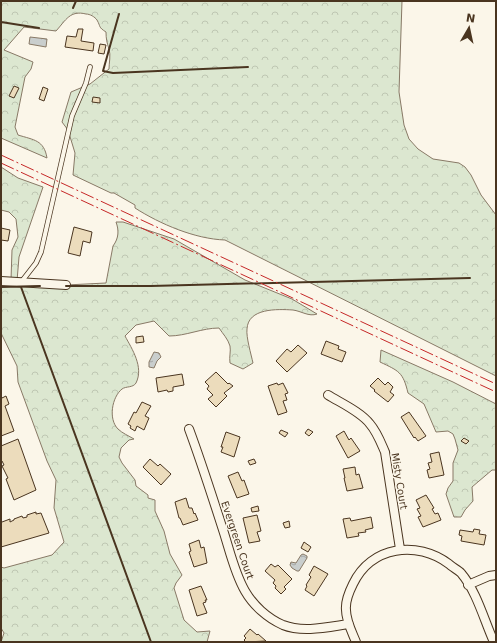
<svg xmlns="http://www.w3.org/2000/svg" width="497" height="643" font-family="'DejaVu Sans',sans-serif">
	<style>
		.forest { fill: url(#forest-crowns); stroke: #887966 }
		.water { fill: url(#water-ripples); stroke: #887966 }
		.building { fill: #ecdcbc; stroke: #4a3520 }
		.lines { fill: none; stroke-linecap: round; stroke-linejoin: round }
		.lane-casing { stroke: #4a3520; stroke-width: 5.5 }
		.street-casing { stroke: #4a3520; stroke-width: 10 }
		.lane { stroke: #fbf6e9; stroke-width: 4 }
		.street { stroke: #fbf6e9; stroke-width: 8 }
		.wall { stroke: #4a3520; stroke-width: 2 }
		.power { stroke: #c62828; stroke-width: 1; stroke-dasharray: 14 3 2 3; stroke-linecap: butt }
		.labels { text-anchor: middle; stroke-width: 3; stroke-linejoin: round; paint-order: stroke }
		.street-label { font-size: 10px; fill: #4a3520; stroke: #fbf6e9 }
	</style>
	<defs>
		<pattern id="forest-crowns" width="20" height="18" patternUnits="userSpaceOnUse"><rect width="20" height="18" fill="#dce7d0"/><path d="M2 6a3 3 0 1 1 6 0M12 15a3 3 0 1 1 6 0" fill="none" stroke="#bec7b2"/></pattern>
		<pattern id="water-ripples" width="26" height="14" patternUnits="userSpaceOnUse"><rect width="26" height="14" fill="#c9cecd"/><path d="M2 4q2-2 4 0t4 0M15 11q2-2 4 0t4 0" fill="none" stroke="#a5a8a6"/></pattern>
	</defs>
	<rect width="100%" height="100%" fill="#fbf6e9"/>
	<path class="forest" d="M 1,1 L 402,1 L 399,92 L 404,125 L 409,139 L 418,149 L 433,159 L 459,163 L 465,167 L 471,175 L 481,195 L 496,215 L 496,376 L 225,240 C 195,239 160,224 135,208 L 135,205 L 114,193 L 111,193 L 73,175 L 75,153 L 68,130 L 62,122 L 71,92 L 90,84 L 109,69 C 109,63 111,55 109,49 C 107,43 106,39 106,32 C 98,27 101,27 97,20 C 95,17 90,14 86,14 C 70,10 66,20 56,31 L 24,27 L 4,50 L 33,62 L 31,69 L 25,77 L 15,127 L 18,135 C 34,140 44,140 47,158 L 1,138 Z
		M 1,167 L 18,178 L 43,187 L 19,257 L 17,281 L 66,285 L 106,283 L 113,246 C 119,238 119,230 116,222 L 123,222 L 174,239 L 245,280 L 292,299 L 317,314 C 309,317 301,311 293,310 C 277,309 248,308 247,329 C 246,337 251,354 253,363 L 243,369 L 230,363 C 229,357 231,351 230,346 C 228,339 223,334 219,328 C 202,328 186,336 169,336 L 154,321 L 136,325 L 125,336 C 132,349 144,367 136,383 C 133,388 126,386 122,389 C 112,397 108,419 118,429 C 122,433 129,436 134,439 L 129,440 L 121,448 L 119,457 L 122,463 L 135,480 L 136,486 L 148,495 L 148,498 L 155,500 L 155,511 L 164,531 L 170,554 L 182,575 L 176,583 L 174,588 L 184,620 L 197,632 L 210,631 L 207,642 L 1,642 L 4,633 L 1,628 L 1,567 L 4,568 L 52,555 L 64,542 L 54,508 L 56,480 L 47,461 L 18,382 L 17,366 L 1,333 L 1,280 L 11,280 L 12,250 L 18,237 L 16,219 L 9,212 L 1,210 Z
		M 381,350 L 453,382 L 496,404 L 496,470 L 492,470 L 472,487 L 473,501 L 465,510 L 461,517 L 454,517 L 446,494 L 448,488 L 453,481 L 453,463 L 458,450 L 455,439 L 453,434 L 448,431 L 436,432 L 424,404 L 408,393 C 403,372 399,371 380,362 Z"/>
	<path class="water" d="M 30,37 L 47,39 L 46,47 L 29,44 Z
		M 154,352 L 159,353 L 161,357 L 157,361 L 154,368 L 149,367 L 149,362 Z
		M 303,554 L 307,556 L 307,558 L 299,571 L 297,571 L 292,568 L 290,565 L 291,562 L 296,563 L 301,555 Z"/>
	<path class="building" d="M 78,29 L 83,29 L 81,41 L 94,43 L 93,51 L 65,47 L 67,36 L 76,37 Z
		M 100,44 L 106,45 L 104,54 L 98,53 Z
		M 14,86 L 19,88 L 14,98 L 9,96 Z
		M 43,87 L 48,89 L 44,101 L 39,99 Z
		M 93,97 L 100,98 L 100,103 L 92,102 Z
		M 74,227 L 92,232 L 90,243 L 83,241 L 80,256 L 68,253 Z
		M 1,228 L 10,230 L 8,241 L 1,240 Z
		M 143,336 L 144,342 L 136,343 L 136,337 Z
		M 326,341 L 339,346 L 338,349 L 346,352 L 342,362 L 321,354 Z
		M 298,345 L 307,353 L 287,372 L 276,361 L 287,349 L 291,352 Z
		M 216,372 L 228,384 L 229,383 L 233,386 L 224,393 L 227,396 L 216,407 L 208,399 L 213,395 L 207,389 L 209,386 L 205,382 Z
		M 182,374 L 184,385 L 173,387 L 173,391 L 168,392 L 167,390 L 158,392 L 156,378 Z
		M 378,378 L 385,385 L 388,382 L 393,387 L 390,392 L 394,395 L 388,402 L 374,391 L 375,390 L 370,386 Z
		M 277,383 L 278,385 L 283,383 L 288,393 L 285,394 L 287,400 L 283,401 L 287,412 L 278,415 L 268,386 Z
		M 1,395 L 2,398 L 6,396 L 9,404 L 5,406 L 14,431 L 1,436 Z
		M 142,402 L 151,406 L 145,416 L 149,418 L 144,430 L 137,426 L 135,431 L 130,428 L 131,426 L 128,424 L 134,412 L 136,413 Z
		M 409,412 L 426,436 L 418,441 L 415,437 L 414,438 L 401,417 Z
		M 308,429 L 313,432 L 309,436 L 305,433 Z
		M 281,430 L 288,433 L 285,437 L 279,433 Z
		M 344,431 L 349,440 L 351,438 L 360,451 L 348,458 L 336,436 Z
		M 226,432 L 240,437 L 234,457 L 221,452 L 223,447 L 221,447 Z
		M 464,438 L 469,441 L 466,444 L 461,441 Z
		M 18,439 L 36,490 L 14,500 L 6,479 L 8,478 L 2,466 L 4,465 L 2,461 L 1,461 L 1,446 Z
		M 439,452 L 444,475 L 429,478 L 427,470 L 430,469 L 428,463 L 432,462 L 430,454 Z
		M 150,459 L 158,466 L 160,464 L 171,474 L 161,485 L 143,467 Z
		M 254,459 L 256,463 L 250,465 L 248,461 Z
		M 355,467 L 356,475 L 359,474 L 363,488 L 347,491 L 344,478 L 345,478 L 343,469 Z
		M 238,472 L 242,481 L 244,480 L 249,494 L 237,498 L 228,476 Z
		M 426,495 L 434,508 L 432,509 L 435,514 L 438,513 L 441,520 L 423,527 L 418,517 L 421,516 L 417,509 L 420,508 L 416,500 Z
		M 186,498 L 189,508 L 192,508 L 194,514 L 195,513 L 198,520 L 183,525 L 180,518 L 179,518 L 175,502 Z
		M 258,506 L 259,511 L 252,512 L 251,508 Z
		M 36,512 L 36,514 L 41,513 L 49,533 L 1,547 L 1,521 L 2,522 L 10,519 L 10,522 L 14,520 L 14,519 L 22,516 L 23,518 L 27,517 L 27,515 Z
		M 257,515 L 261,531 L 257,532 L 260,541 L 249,543 L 243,518 Z
		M 371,517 L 373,528 L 365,530 L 366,532 L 358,533 L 359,536 L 347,538 L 343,519 L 350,518 L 351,521 Z
		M 289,521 L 290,527 L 285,528 L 283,523 Z
		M 474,529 L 480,530 L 479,534 L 486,535 L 484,545 L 461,541 L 462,536 L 459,535 L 460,530 L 473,532 Z
		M 199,540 L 201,548 L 204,547 L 207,563 L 194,567 L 189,552 L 191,551 L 189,544 Z
		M 304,542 L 311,547 L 308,552 L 301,548 Z
		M 271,564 L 275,567 L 278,565 L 292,579 L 284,587 L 286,589 L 281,594 L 275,588 L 276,586 L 273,583 L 275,580 L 265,571 Z
		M 314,566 L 328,574 L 314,596 L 305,590 L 307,586 L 306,585 L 311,577 L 309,575 Z
		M 201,586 L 207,600 L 205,600 L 206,602 L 203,603 L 207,613 L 197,616 L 189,590 Z
		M 250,629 L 257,635 L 258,634 L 266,641 L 246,642 L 244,640 L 246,638 L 244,636 Z"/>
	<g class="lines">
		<defs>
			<path id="lane" d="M 22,281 L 36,263 L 41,252 L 72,116 L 86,83 L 90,67"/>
			<path id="street" d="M 1,281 L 66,285
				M 328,395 C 341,403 361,412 370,424 C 377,432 381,443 385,452 L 400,549
				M 189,429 C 202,464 213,499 224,533 C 230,552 235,574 245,591 C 253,605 267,618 283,625 C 303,633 328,627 349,624
				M 468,585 L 489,576 L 496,575
				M 356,642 C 352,632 346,621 346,610 C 345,601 349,592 353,584 C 371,546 417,540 449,564 C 452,567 458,570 461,573 C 477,592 484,620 494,642"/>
		</defs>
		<use href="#lane" class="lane-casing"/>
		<use href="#street" class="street-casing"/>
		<use href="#lane" class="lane"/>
		<use href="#street" class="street"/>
		<path class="wall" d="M 73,8 L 76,1
			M 119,14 L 103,71 L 113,73 L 248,67
			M 1,22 L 39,28
			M 66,286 L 151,286 L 470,278
			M 1,287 L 40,286
			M 21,287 L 151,642"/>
		<path class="power" d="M 1,155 L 496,384
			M 1,163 L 496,392"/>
	</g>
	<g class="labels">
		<g class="street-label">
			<text transform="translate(400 481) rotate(81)" y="4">Misty Court</text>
			<text transform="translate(238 540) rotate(71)" y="4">Evergreen Court</text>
		</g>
	</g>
	<rect width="497" height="643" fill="none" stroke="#4a3520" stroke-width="4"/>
	<g transform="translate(469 28) rotate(9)" stroke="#fbf6e9" stroke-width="3" paint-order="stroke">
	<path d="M0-3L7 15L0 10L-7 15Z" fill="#4a3520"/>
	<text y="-6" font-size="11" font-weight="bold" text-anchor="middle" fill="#4a3520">N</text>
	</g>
</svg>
